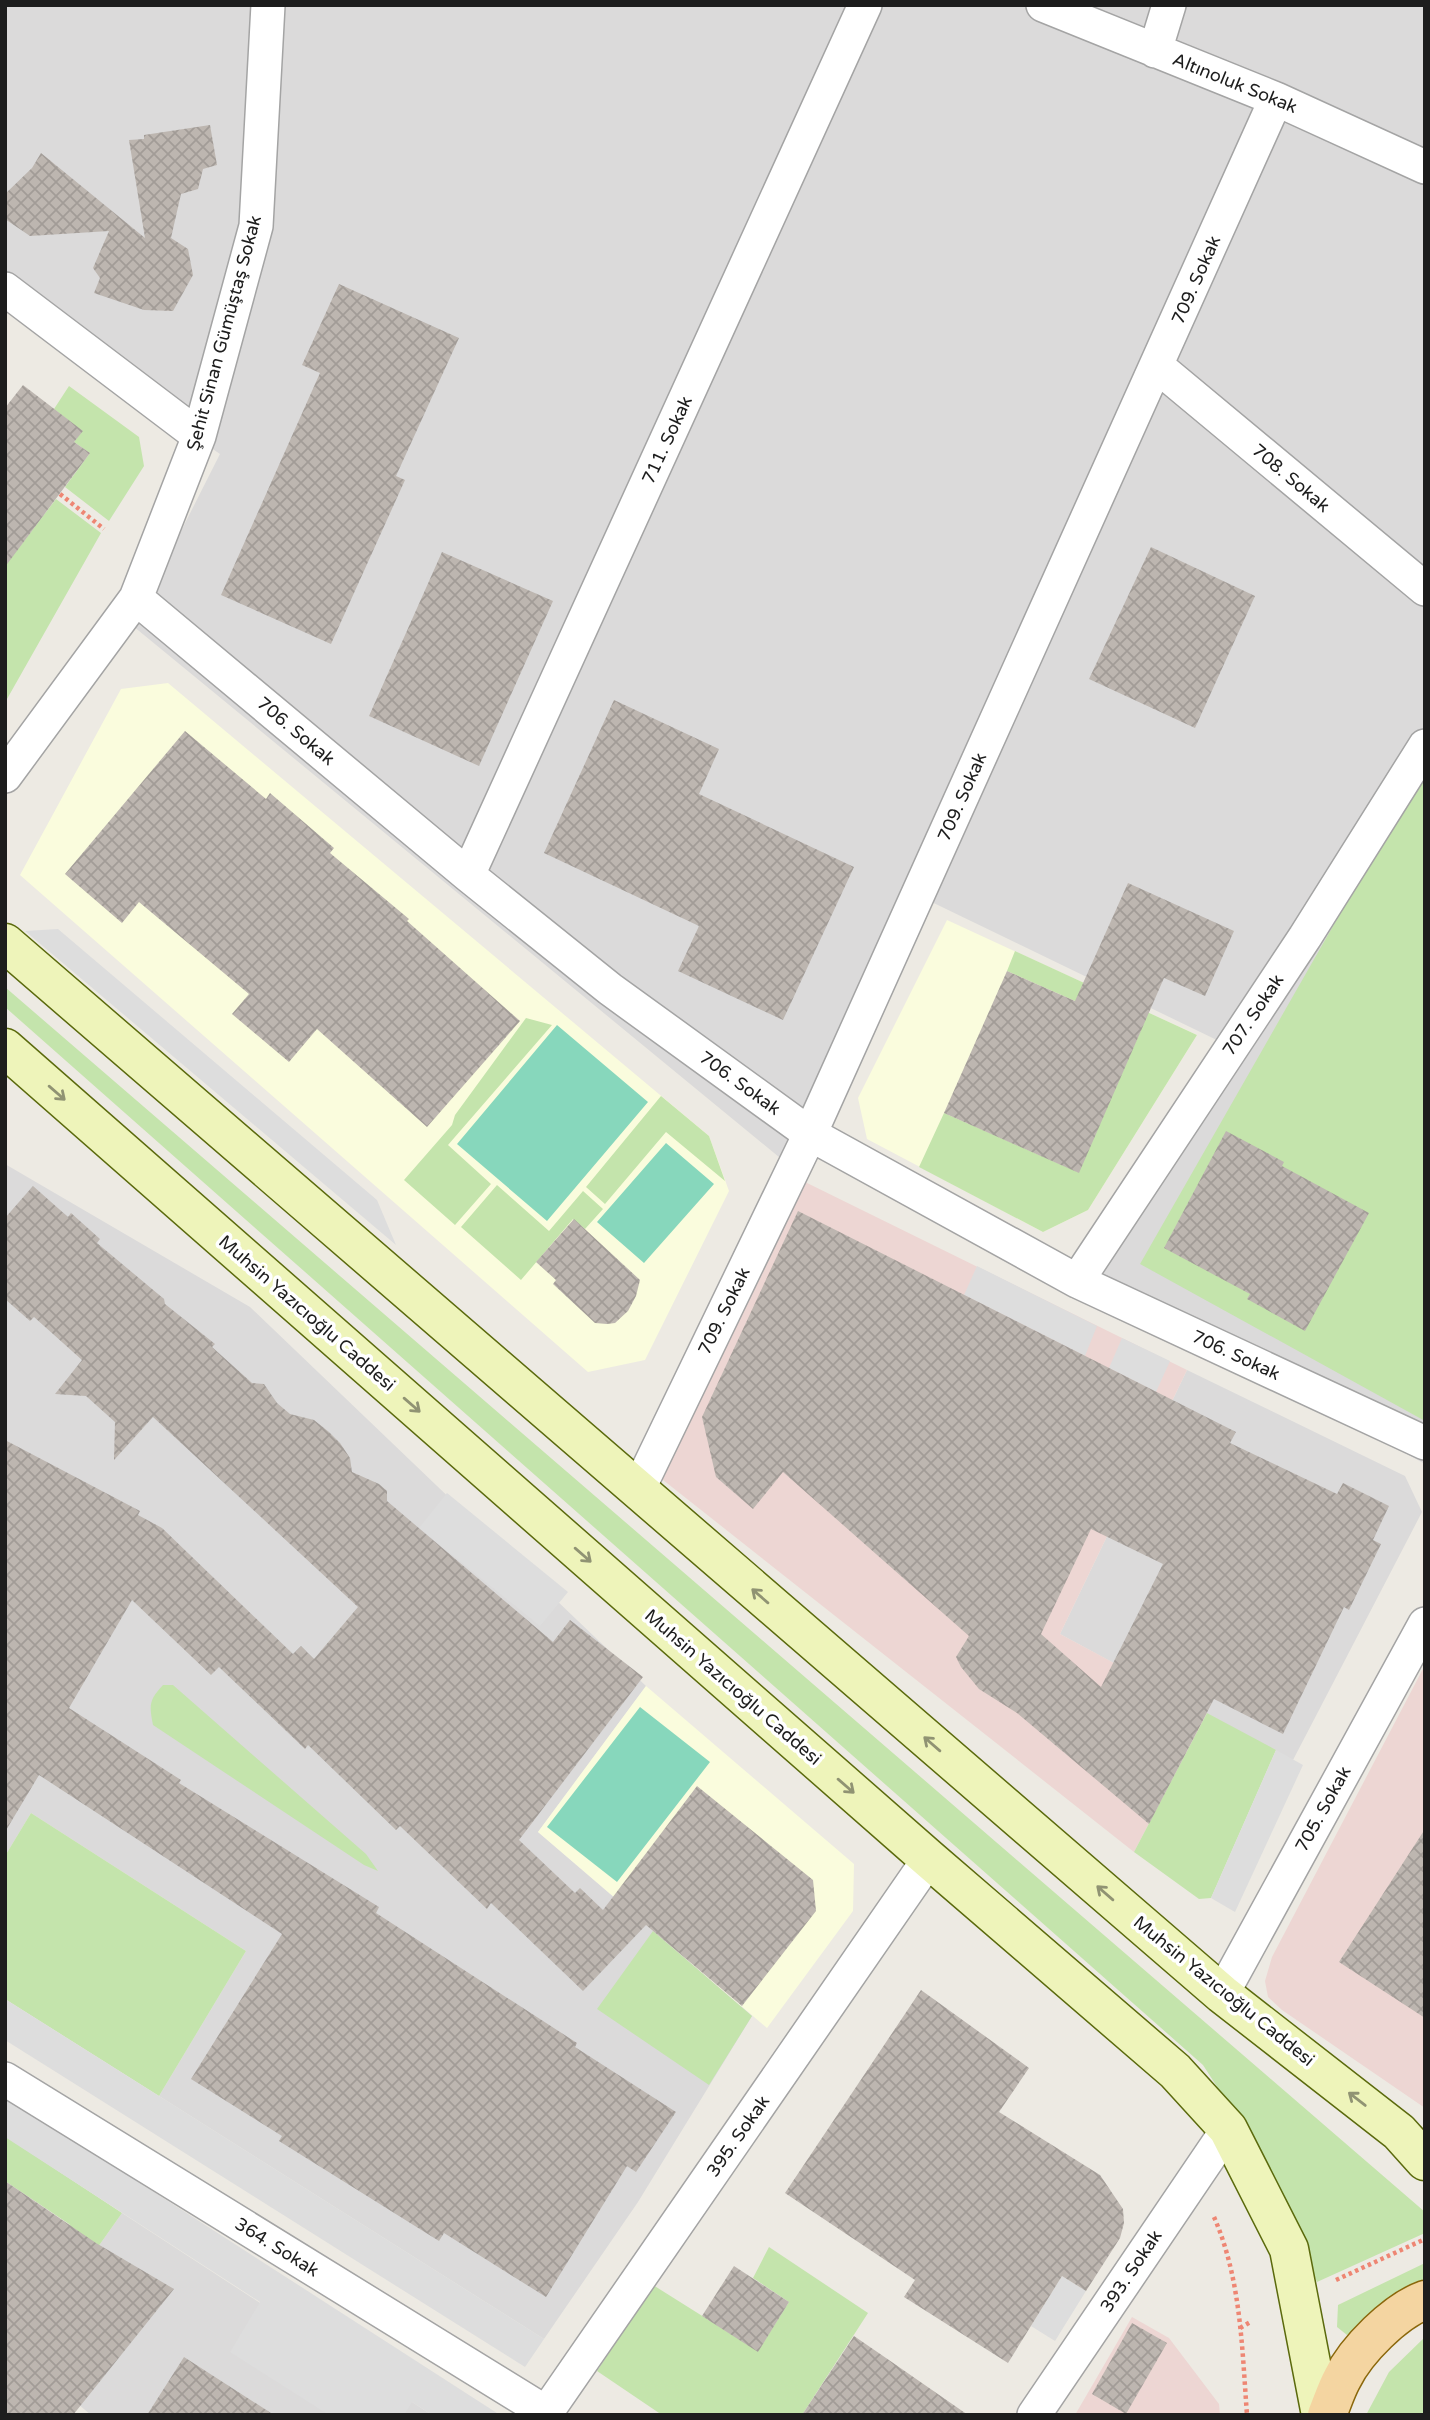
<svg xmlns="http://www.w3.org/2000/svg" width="1430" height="2420" font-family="'Varela Round',sans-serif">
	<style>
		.residential { fill: #dbdada }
		.commercial { fill: #edd6d3 }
		.education { fill: #fafcdd }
		.grass { fill: #c4e4ac }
		.pitch { fill: #87d7bc }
		.parking { fill: #ddd }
		.building { fill: url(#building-cross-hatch); fill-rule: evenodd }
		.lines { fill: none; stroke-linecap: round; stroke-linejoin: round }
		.street-casing { stroke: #a4a4a4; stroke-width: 36 }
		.secondary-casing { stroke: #5b6a0d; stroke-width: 41 }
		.primary-casing { stroke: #8a670b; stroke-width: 41 }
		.path { stroke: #ee8673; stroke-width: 4.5; stroke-dasharray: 3.5 3.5; stroke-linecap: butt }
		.street { stroke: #fff; stroke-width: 33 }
		.secondary { stroke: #eef4ba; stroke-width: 38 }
		.primary { stroke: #f4d5a1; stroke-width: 38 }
		.oneway { stroke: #909373 }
		.labels { text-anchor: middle; stroke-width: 7; stroke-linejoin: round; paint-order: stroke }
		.street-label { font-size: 18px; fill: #1d1d1d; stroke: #fff }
	</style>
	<defs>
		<pattern id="building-cross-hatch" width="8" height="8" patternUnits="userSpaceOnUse" patternTransform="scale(1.75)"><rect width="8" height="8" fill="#bdb6b0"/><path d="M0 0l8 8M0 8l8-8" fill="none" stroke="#a29c97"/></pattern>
	</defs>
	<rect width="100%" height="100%" fill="#edeae3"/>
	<path class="residential" d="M 5,5 L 1425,5 L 1425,1464 L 1092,1281 L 1223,1043 L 913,893 L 785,1162 L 133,626 L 220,454 L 5,307 Z
		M 5,1164 L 250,1307 L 646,1686 L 538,1832 L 752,2016 L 638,2202 L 544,2339 L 159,2096 L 246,1951 L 31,1813 L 5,1856 Z
		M 1187,1370 L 1405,1476 L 1422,1512 L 1293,1760 L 1060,1634 Z
		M 122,2213 L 432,2415 L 91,2415 L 27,2361 L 93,2254 Z"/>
	<path class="commercial" d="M 801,1180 L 1187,1370 L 1060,1634 L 1207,1713 L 1134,1852 L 658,1476 Z
		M 1425,1665 L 1425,2108 L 1282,2010 L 1268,1997 L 1265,1981 L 1272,1957 Z
		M 1132,2317 L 1169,2338 L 1219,2404 L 1220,2415 L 1075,2415 Z"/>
	<path class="education" d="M 168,683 L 709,1136 L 729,1191 L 645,1360 L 588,1372 L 20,875 L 121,689 Z
		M 947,920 L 1197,1035 L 1088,1210 L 1043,1232 L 867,1139 L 858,1098 Z
		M 646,1686 L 854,1864 L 853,1911 L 767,2028 L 538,1832 Z"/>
	<path class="grass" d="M 69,386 L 139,437 L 144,466 L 109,521 L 65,487 L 90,453 L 74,442 L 82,431 L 54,409 Z
		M 56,499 L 101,533 L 7,699 L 5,698 L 5,551 L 18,549 Z
		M 1425,765 L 1425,1421 L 1140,1264 Z
		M 1015,951 L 1197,1035 L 1088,1210 L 1043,1232 L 919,1167 L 944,1113 L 1078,1172 L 1141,1030 L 1007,971 Z
		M 5,987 L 1425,2212 L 1425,2233 L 1317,2282 L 1260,2153 L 1203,2065 L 5,1007 Z
		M 526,1018 L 552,1025 L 448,1145 L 491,1184 L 455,1225 L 404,1180 L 452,1125 L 455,1115 Z
		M 661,1096 L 709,1136 L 725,1181 L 666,1132 L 605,1204 L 586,1187 Z
		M 497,1185 L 549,1231 L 583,1191 L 603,1209 L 585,1229 L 573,1219 L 521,1280 L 461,1227 Z
		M 163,1685 L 173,1685 L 366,1854 L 378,1871 L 364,1865 L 153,1725 C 149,1705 149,1700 163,1685 Z
		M 1207,1713 L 1276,1750 L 1211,1898 L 1199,1899 L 1134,1852 Z
		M 31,1813 L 246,1951 L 159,2096 L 5,1999 L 5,1856 Z
		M 653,1931 L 752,2016 L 709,2085 L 597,2009 Z
		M 5,2136 L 122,2213 L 93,2254 L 69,2224 L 5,2181 Z
		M 769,2247 L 868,2313 L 802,2415 L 662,2415 L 597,2371 L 653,2285 L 758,2351 L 789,2302 L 753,2278 Z
		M 1425,2263 L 1425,2292 L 1347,2335 L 1337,2327 L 1338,2305 Z
		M 1425,2337 L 1425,2415 L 1366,2415 L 1389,2372 Z"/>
	<path class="pitch" d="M 557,1025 L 648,1102 L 547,1221 L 457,1144 Z
		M 666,1143 L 714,1184 L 644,1263 L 597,1222 Z
		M 640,1707 L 710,1762 L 617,1882 L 547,1827 Z"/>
	<path class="parking" d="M 58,929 L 377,1200 L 396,1245 L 25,931 Z
		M 977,1266 L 1097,1326 L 1085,1356 L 964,1295 Z
		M 1122,1338 L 1170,1361 L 1156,1392 L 1109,1368 Z
		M 447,1493 L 568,1592 L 540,1626 L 419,1528 Z
		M 1276,1750 L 1303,1765 L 1235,1912 L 1211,1898 Z
		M 5,1999 L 159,2096 L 544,2339 L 525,2367 L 5,2040 Z
		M 5,2096 L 500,2415 L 432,2415 L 412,2402 L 404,2415 L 329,2415 L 230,2352 L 260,2302 L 5,2137 Z
		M 1062,2276 L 1086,2291 L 1055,2341 L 1031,2326 Z"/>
	<path class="building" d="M 210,125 L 217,165 L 203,169 L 198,189 L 181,194 L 171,238 L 188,249 L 193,275 L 173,311 L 144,310 L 94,293 L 100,278 L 93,268 L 109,231 L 30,236 L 5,219 L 5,194 L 32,168 L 41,153 L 145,238 L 129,140 L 144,139 L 144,135 Z
		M 339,284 L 459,338 L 396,476 L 405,480 L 331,644 L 221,595 L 320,373 L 302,365 Z
		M 23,385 L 83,431 L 74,442 L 90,453 L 5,567 L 5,408 Z
		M 1151,547 L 1255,596 L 1195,728 L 1089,679 Z
		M 442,552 L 553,601 L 479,766 L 369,716 Z
		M 614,700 L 719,749 L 699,794 L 854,867 L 783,1020 L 678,971 L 699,926 L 544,853 Z
		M 185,731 L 266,799 L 270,793 L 334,848 L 330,853 L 409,919 L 407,921 L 520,1021 L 427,1127 L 317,1029 L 289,1062 L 232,1014 L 249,994 L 139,902 L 122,923 L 65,874 Z
		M 1128,883 L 1234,931 L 1205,996 L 1164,978 L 1079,1173 L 944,1113 L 1007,971 L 1075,1001 Z
		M 1226,1131 L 1284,1162 L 1282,1166 L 1369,1213 L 1305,1331 L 1247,1299 L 1250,1294 L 1164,1248 Z
		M 33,1186 L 68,1217 L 71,1213 L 100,1239 L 97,1243 L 164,1299 L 165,1304 L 215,1344 L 212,1347 L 252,1383 L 264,1384 L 277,1403 L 290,1414 L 314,1420 L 329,1432 L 340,1443 L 350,1458 L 352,1472 L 379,1484 L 387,1491 L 387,1501 L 553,1642 L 570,1620 L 643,1677 L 519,1840 L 575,1893 L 580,1888 L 603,1910 L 697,1786 L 813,1880 L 816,1911 L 742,2006 L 646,1925 L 583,1991 L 491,1903 L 487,1909 L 400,1826 L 396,1830 L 308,1745 L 305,1749 L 219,1667 L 211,1675 L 132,1600 L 69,1708 L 181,1780 L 179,1783 L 379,1907 L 376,1913 L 577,2043 L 575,2047 L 676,2112 L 636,2172 L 627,2166 L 546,2297 L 444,2233 L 439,2241 L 279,2141 L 282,2136 L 191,2079 L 282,1934 L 39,1775 L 5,1832 L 5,1440 L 140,1511 L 138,1515 L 162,1528 L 293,1654 L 301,1646 L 314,1659 L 358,1607 L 153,1417 L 114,1460 L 115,1422 L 86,1396 L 55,1394 L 82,1360 L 34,1317 L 30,1321 L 5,1299 L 5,1218 Z
		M 798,1211 L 1236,1432 L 1230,1443 L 1337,1494 L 1343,1483 L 1389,1506 L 1373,1540 L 1381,1544 L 1349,1610 L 1344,1607 L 1283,1734 L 1214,1699 L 1149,1824 L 1017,1713 L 979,1689 L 961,1667 L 956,1657 L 969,1636 L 783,1472 L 753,1509 L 716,1477 L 702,1417 ZM 1091,1529 L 1163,1564 L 1101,1687 L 1041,1634 Z
		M 574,1219 L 640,1280 L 636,1296 L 628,1311 L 615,1323 L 607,1324 L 595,1323 L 553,1284 L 556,1280 L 536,1262 Z
		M 1425,1829 L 1425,2018 L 1339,1962 Z
		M 921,1990 L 1029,2068 L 999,2112 L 1100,2175 L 1123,2209 L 1124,2223 L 1120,2238 L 1086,2291 L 1062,2276 L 1008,2363 L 904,2297 L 915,2280 L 785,2193 Z
		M 5,2181 L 96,2243 L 174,2289 L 73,2415 L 5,2415 Z
		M 734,2266 L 789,2302 L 758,2352 L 702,2316 Z
		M 1132,2323 L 1167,2343 L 1126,2414 L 1092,2394 Z
		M 854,2336 L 886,2358 L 968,2415 L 802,2415 Z
		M 184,2357 L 274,2415 L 147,2415 Z"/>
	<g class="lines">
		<defs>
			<path id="street" d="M 1043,5 L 1276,99 L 1425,167
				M 1155,51 L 1169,5
				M 5,289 L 199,436
				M 1157,366 L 1425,589
				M 136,598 L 468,875 L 610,989 L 810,1134 L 1077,1281 L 1425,1443
				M 5,776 L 136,598 L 199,436 L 256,226 L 268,5
				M 468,875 L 865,5
				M 1077,1281 L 1305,937 L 1425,746
				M 638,1490 L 810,1134 L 1276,99
				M 1222,1994 L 1425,1624
				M 5,2079 L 550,2415
				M 546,2413 L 929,1859
				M 1034,2415 L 1228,2129"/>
			<path id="secondary" d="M 5,943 L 1222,1994 L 1399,2132 L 1425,2161
				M 5,1048 L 929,1859 L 1175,2071 L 1228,2129 L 1289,2249 L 1321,2415"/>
			<path id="primary" d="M 1327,2415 C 1332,2403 1336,2390 1342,2379 C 1356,2350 1395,2311 1425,2300"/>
		</defs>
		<use href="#street" class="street-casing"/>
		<use href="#secondary" class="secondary-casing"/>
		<use href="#primary" class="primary-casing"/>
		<path class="path" d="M 60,494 L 104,529
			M 1214,2217 C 1241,2279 1242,2348 1247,2415
			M 1336,2280 L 1425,2239
			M 1240,2328 L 1252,2321"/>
		<use href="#street" class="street"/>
		<use href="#secondary" class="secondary"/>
		<use href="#primary" class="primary"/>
	</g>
	<defs><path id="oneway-shaft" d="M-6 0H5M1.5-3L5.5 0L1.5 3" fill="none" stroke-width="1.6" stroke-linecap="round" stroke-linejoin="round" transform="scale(1.75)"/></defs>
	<g class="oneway">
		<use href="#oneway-shaft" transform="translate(57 1093) rotate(41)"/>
		<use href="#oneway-shaft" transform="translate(412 1405) rotate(41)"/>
		<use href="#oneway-shaft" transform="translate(583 1555) rotate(41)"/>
		<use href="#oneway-shaft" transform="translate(760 1596) rotate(-139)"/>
		<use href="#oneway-shaft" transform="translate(932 1744) rotate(-139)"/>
		<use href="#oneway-shaft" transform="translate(846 1786) rotate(41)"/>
		<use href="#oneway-shaft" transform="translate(1105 1893) rotate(-139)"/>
		<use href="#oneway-shaft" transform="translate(1357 2099) rotate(-142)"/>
	</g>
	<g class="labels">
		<g class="street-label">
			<text transform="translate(1235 83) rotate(22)" y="6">Altınoluk Sokak</text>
			<text transform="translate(1196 280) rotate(-66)" y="6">709. Sokak</text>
			<text transform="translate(224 333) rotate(-75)" y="6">Şehit Sinan Gümüştaş Sokak</text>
			<text transform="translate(667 440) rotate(-65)" y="6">711. Sokak</text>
			<text transform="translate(1291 478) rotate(40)" y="6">708. Sokak</text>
			<text transform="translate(296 731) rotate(40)" y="6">706. Sokak</text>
			<text transform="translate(962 797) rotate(-66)" y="6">709. Sokak</text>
			<text transform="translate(1253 1015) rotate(-56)" y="6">707. Sokak</text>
			<text transform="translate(740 1083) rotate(36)" y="6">706. Sokak</text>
			<text transform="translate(724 1311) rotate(-64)" y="6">709. Sokak</text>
			<text transform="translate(307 1313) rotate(41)" y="6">Muhsin Yazıcıoğlu Caddesi</text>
			<text transform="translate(1236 1355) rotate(25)" y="6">706. Sokak</text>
			<text transform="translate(733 1687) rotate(41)" y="6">Muhsin Yazıcıoğlu Caddesi</text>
			<text transform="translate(1323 1809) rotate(-61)" y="6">705. Sokak</text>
			<text transform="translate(1224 1991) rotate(39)" y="6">Muhsin Yazıcıoğlu Caddesi</text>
			<text transform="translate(738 2136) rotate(-55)" y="6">395. Sokak</text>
			<text transform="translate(277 2247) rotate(32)" y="6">364. Sokak</text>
			<text transform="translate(1131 2271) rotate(-56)" y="6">393. Sokak</text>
		</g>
	</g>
	<rect width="1430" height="2420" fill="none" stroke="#1d1d1d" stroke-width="14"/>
</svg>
